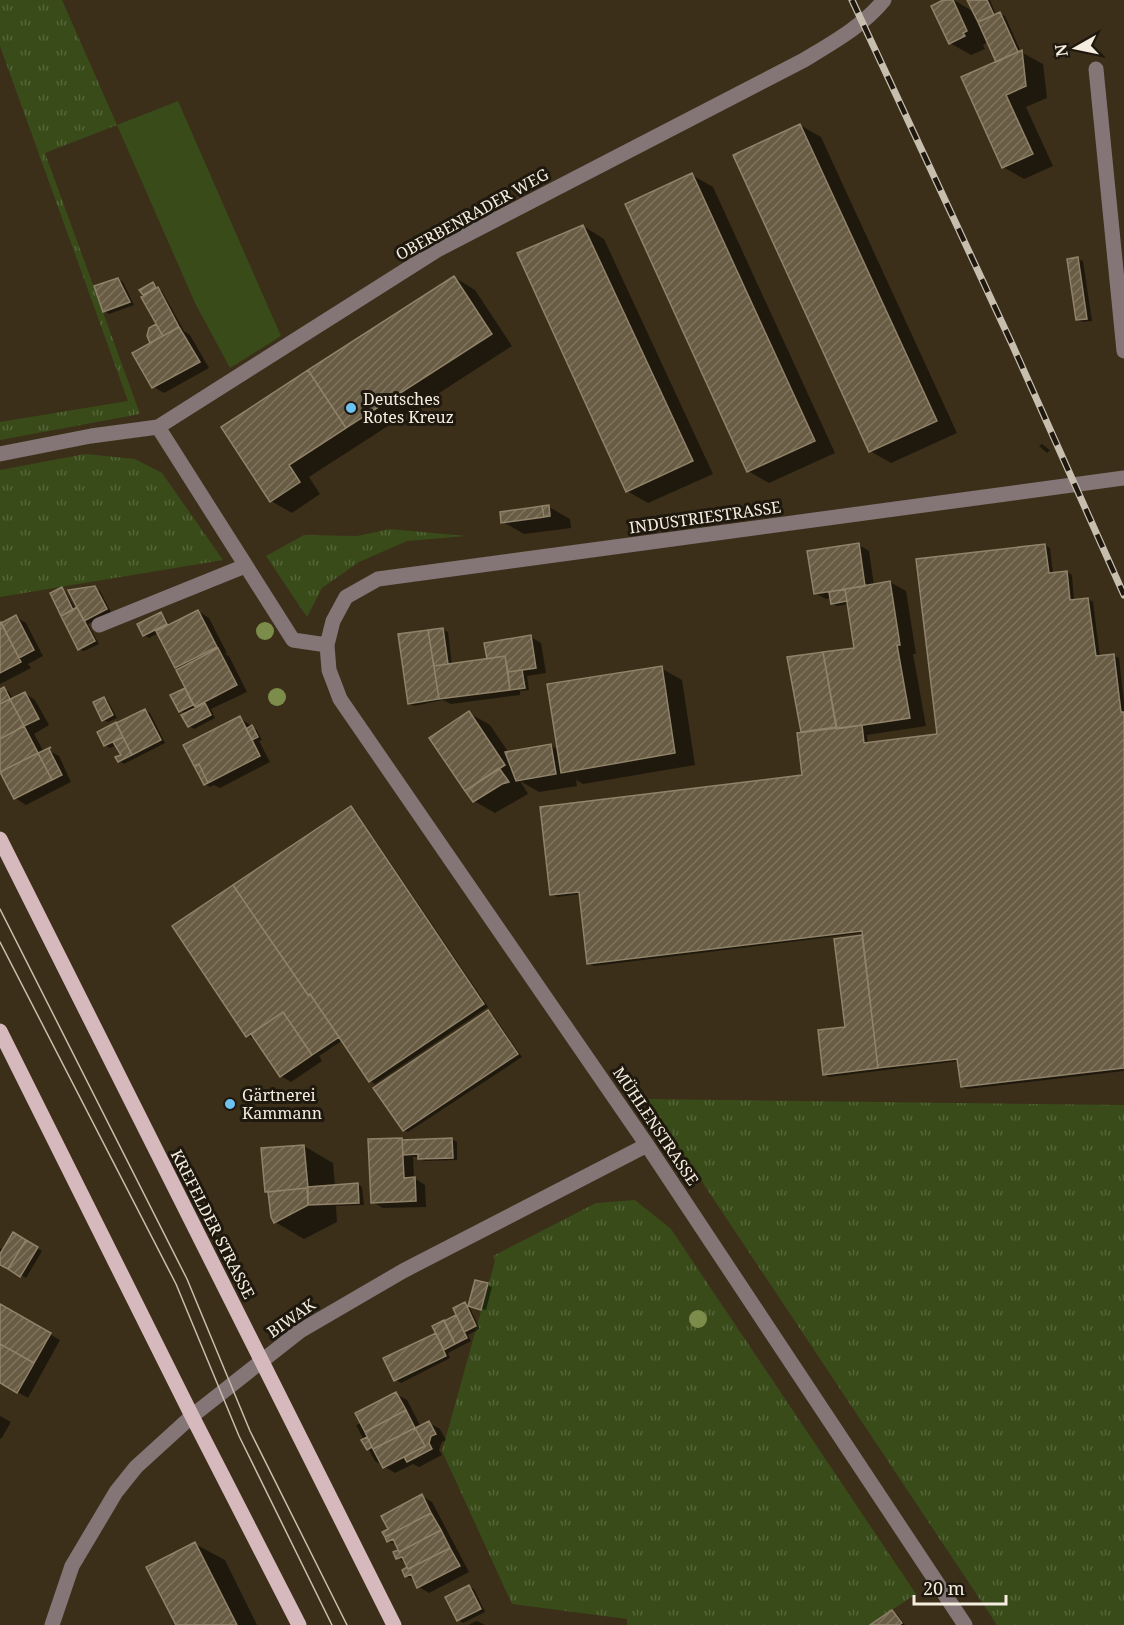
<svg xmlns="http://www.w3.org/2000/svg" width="1124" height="1625" font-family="'Noto Serif',serif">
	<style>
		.grass { fill: url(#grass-tufts) }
		.garden { fill: #394b19 }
		.shadow { fill: #0007 }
		.building { fill: url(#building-hatch); stroke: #908369; stroke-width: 1.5 }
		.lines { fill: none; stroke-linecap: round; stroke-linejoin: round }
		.minor { stroke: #847577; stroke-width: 15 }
		.major { stroke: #d6b9bc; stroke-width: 15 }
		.tram { stroke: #c7beae; stroke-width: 1.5 }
		.rail-casing { stroke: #c7beae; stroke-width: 7 }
		.rail { stroke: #1e180e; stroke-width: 4.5; stroke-dasharray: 14; stroke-linecap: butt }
		.tree { fill: #7c8c4a }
		.poi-dot { fill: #6ec2f3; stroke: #1e180e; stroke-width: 2 }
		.labels { text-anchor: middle; stroke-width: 6; stroke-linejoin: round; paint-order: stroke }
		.street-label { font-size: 16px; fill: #f5ede0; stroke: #1e180e }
		.poi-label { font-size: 16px; fill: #f5ede0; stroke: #1e180e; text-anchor: start }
	</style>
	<defs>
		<pattern id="grass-tufts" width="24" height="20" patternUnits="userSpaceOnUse" patternTransform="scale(1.5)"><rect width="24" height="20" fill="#394b19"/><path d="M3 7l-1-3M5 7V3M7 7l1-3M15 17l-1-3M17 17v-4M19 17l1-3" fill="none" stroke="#56653a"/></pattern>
		<pattern id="building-hatch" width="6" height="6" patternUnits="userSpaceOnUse" patternTransform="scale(1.5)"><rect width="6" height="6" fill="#695c44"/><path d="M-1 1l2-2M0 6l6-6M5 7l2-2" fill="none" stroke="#7f745f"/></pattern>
	</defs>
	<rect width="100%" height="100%" fill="#3b2f19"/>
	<path class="grass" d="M 0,0 L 62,0 L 117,125 L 45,153 L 140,414 L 0,440 L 0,422 L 128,401 L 0,46 Z
		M 85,454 L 135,459 L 162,473 L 223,560 L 0,597 L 0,470 Z
		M 390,529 L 466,536 L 407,541 L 359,562 L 322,588 L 307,617 L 266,556 L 304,535 L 357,536 Z
		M 647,1099 L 1124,1105 L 1124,1625 L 997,1625 Z
		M 635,1200 L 671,1229 L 916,1594 L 869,1625 L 627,1625 L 627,1619 L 512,1604 L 442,1451 L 495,1261 L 493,1256 L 596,1203 Z"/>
	<path class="garden" d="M 178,101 L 281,336 L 230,368 L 195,303 L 117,125 Z"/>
	<path class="shadow" d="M 946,0 L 954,0 L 974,12 L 969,0 L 990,0 L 996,15 L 1000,14 L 1005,16 L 1021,52 L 1043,64 L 1047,98 L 1026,107 L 1053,166 L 1024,179 L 1003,167 L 999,62 L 988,42 L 983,45 L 985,49 L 971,55 L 950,43 Z
		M 800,125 L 821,137 L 957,433 L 891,463 L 870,451 Z
		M 692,175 L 713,187 L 835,453 L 769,483 L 748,471 Z
		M 583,226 L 604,239 L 713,474 L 648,503 L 627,491 Z
		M 1078,259 L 1083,261 L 1092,321 L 1082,322 L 1077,319 Z
		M 454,277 L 475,290 L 512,346 L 309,477 L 320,494 L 292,513 L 271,501 L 223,427 Z
		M 118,279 L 123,282 L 134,305 L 109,314 L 104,311 Z
		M 153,284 L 162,291 L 184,331 L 190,335 L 209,368 L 164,393 L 154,387 L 154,343 L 152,342 L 150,329 L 158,325 L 141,290 Z
		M 1042,444 L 1050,450 L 1047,453 L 1039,446 Z
		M 549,507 L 570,519 L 571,528 L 524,534 L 503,522 Z
		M 859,545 L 869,551 L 874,585 L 890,582 L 906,591 L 916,654 L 913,654 L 926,726 L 867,735 L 868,744 L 938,735 L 1045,545 L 1050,548 L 1053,574 L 1067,572 L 1072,575 L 1074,601 L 1088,599 L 1093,602 L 1100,657 L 1114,656 L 1119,658 L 1124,703 L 1124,1071 L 967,1089 L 962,1087 L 959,1061 L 829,1077 L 824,1074 L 847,1028 L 836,941 L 864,937 L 863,933 L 594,966 L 589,963 L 581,894 L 557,897 L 552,894 L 804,776 L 803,733 L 789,658 L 822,654 L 824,656 L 856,649 L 849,604 L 837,606 L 832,603 L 831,598 L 826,599 L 815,593 Z
		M 95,588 L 100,591 L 111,612 L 88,624 L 99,644 L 84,651 L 79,649 L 61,589 L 66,592 L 76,610 Z
		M 198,611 L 209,618 L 227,653 L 225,654 L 229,656 L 247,692 L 211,709 L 215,718 L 194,729 L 189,726 L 186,714 L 180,711 L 185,689 L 189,692 L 180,669 L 176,667 L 159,633 L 149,638 L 144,635 L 160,614 L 165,617 L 170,626 Z
		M 16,617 L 26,623 L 43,656 L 28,664 L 31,668 L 0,684 L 0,625 Z
		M 443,630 L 448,632 L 452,665 L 488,660 L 531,637 L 541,643 L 546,673 L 527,676 L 529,690 L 520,691 L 520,695 L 451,704 L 443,700 L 414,706 L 409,703 L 400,635 Z
		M 661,668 L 682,680 L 695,765 L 583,784 L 576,780 L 577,786 L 539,792 L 520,781 L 528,794 L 495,813 L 474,801 L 469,713 L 490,725 L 509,753 L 550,745 L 559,750 Z
		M 4,689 L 9,692 L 13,699 L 25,693 L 35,700 L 49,725 L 34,734 L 44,752 L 48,750 L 59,756 L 71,782 L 26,805 L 15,798 L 0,770 L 0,691 Z
		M 103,698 L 108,701 L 117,718 L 108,722 L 103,720 Z
		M 145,710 L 150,713 L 165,743 L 124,764 L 119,761 L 123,756 L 117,745 L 110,748 L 105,745 Z
		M 240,718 L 257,730 L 262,740 L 259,741 L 270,762 L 220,788 L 214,785 L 210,787 L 205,784 Z
		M 351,808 L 355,810 L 488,1007 L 375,1084 L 370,1081 L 343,1040 L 319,1056 L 322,1061 L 291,1082 L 281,1076 L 254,1037 L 252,1038 L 247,1035 Z
		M 488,1012 L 493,1015 L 522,1057 L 408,1132 L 404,1130 Z
		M 402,1139 L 405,1141 L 452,1139 L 457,1142 L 457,1160 L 424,1161 L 419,1157 L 413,1157 L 414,1178 L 425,1185 L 426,1207 L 383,1208 L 372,1202 Z
		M 304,1146 L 333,1163 L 335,1186 L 358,1184 L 362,1187 L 364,1205 L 336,1206 L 337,1222 L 304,1239 L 275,1222 L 270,1193 L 267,1191 Z
		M 14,1234 L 42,1251 L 26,1278 L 2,1264 L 0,1267 L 0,1248 L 4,1250 Z
		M 476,1281 L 492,1287 L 486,1310 L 469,1306 Z
		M 465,1304 L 469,1306 L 480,1329 L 468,1335 L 471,1341 L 448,1353 L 450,1358 L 401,1383 L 396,1380 L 438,1333 L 434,1327 L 458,1316 Z
		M 0,1306 L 60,1340 L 28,1398 L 0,1382 Z
		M 396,1394 L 407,1400 L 421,1427 L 429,1423 L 440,1429 L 446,1440 L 442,1442 L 439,1450 L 442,1455 L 419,1467 L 413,1464 L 395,1473 L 385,1467 L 382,1463 L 380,1464 L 375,1461 L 356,1425 L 362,1423 Z
		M 0,1416 L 11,1422 L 1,1439 L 0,1438 Z
		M 422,1496 L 432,1502 L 469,1572 L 429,1593 L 419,1587 L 416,1581 L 406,1576 L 404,1571 L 409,1568 L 407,1564 L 398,1558 L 395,1553 L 400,1550 L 397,1545 L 389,1541 Z
		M 195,1544 L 225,1560 L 257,1625 L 177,1625 Z
		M 469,1587 L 474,1589 L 485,1612 L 463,1623 L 459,1620 L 447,1598 Z
		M 892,1612 L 897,1614 L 905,1625 L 872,1625 Z
		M 477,1621 L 485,1625 L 468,1625 Z"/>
	<path class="building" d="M 943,0 L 953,0 L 967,31 L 963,33 L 965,36 L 949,44 L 931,6 Z
		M 967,0 L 987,0 L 994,15 L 978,22 Z
		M 1000,12 L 1018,52 L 996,62 L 978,22 Z
		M 1022,50 L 1026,86 L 1006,95 L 1033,154 L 1002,168 L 961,77 Z
		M 800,124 L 937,421 L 869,452 L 733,155 Z
		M 692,173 L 815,441 L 747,472 L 625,204 Z
		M 583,225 L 693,461 L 626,492 L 517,253 Z
		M 1078,257 L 1087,319 L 1076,320 L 1067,259 Z
		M 454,276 L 492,334 L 346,428 L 308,370 Z
		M 118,278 L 130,302 L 103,312 L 94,286 Z
		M 153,282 L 156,288 L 143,295 L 139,290 Z
		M 158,287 L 179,327 L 163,336 L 141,297 Z
		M 156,324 L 163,336 L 150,343 L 147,336 L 149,328 Z
		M 179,327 L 200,362 L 152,388 L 132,353 Z
		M 308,370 L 346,428 L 289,465 L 300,482 L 270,502 L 221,427 Z
		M 549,505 L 550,516 L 544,517 L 542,506 Z
		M 542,506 L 544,517 L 501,523 L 500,512 Z
		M 859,543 L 865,586 L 814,594 L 807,551 Z
		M 1045,544 L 1049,573 L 1067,571 L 1070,600 L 1088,598 L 1096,656 L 1114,654 L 1121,712 L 1124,712 L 1124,1068 L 961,1087 L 957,1059 L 878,1068 L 862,931 L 587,964 L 579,892 L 550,895 L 540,807 L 802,775 L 797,733 L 862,725 L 864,743 L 937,734 L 916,559 Z
		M 890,581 L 900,645 L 897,645 L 910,718 L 837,729 L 823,652 L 854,648 L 845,589 Z
		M 95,586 L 107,609 L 84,621 L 68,590 Z
		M 62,587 L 73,610 L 61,616 L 50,593 Z
		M 845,589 L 847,601 L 831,604 L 829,592 Z
		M 77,607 L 95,641 L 78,650 L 61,616 Z
		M 198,610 L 217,647 L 175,668 L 156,631 Z
		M 161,612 L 167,624 L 143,636 L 137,624 Z
		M 16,615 L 34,650 L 19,658 L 1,623 Z
		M 1,622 L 21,662 L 0,673 L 0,623 Z
		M 443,628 L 448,664 L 434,666 L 428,630 Z
		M 428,630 L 439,699 L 408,704 L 398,634 Z
		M 531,635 L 536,668 L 508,672 L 505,656 L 487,659 L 484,643 Z
		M 218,648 L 237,685 L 195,707 L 176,670 Z
		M 823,652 L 836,727 L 801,732 L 787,657 Z
		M 505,656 L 510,690 L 439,699 L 434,666 Z
		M 662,666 L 675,753 L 561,773 L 547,684 Z
		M 522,670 L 525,688 L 510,690 L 508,672 Z
		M 4,687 L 10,699 L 0,704 L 0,689 Z
		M 185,688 L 193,705 L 179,712 L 170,695 Z
		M 25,692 L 39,719 L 24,726 L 10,699 Z
		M 104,697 L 113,715 L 102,721 L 93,702 Z
		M 10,699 L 24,726 L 0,739 L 0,704 Z
		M 205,703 L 211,715 L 188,727 L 181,715 Z
		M 145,709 L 161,740 L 132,755 L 116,723 Z
		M 469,711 L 505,765 L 465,791 L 429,738 Z
		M 240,716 L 260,756 L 208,783 L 199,764 L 194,766 L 183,745 Z
		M 116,722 L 123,737 L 104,746 L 97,732 Z
		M 252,725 L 258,737 L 252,740 L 246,729 Z
		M 24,726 L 38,753 L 0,772 L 0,739 Z
		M 123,737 L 132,755 L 118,762 L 115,757 L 121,755 L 113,742 Z
		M 551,744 L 556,774 L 516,781 L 505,752 Z
		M 51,747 L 49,749 L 62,775 L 52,780 L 38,753 Z
		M 38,753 L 52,780 L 14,799 L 0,772 Z
		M 199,764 L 208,783 L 204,785 L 194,766 Z
		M 499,768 L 509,782 L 502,784 L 473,802 L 465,791 Z
		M 351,806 L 484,1004 L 369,1082 L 310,994 L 308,995 L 233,885 Z
		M 233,885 L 308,995 L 310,994 L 339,1037 L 312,1055 L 283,1012 L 246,1037 L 172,926 Z
		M 862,935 L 878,1068 L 823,1075 L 818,1030 L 845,1027 L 834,939 Z
		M 488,1010 L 518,1054 L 403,1131 L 373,1088 Z
		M 283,1012 L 312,1055 L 280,1077 L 251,1034 Z
		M 402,1138 L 404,1178 L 415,1177 L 416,1201 L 371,1203 L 368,1139 Z
		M 452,1138 L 453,1158 L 418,1159 L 418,1154 L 403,1155 L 402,1140 Z
		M 304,1145 L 308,1188 L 265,1192 L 261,1148 Z
		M 358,1183 L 359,1203 L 308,1205 L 308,1187 Z
		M 307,1188 L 308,1205 L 274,1223 L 271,1217 L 268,1192 Z
		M 13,1232 L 26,1240 L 8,1269 L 0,1265 L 0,1254 Z
		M 26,1240 L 38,1247 L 20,1277 L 8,1269 Z
		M 475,1280 L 488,1283 L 481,1310 L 468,1306 Z
		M 465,1302 L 476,1326 L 464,1332 L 453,1308 Z
		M 0,1304 L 51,1333 L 34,1363 L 0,1344 Z
		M 456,1315 L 467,1338 L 455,1344 L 444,1321 Z
		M 444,1320 L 455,1344 L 444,1350 L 432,1326 Z
		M 436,1333 L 446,1356 L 394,1381 L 383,1358 Z
		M 0,1344 L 34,1363 L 17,1393 L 0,1383 Z
		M 396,1392 L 406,1410 L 365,1432 L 355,1413 Z
		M 406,1410 L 415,1428 L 373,1449 L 365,1432 Z
		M 429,1421 L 436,1434 L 431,1436 L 429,1443 L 432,1449 L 407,1462 L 404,1457 L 425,1446 L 415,1428 Z
		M 415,1428 L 425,1446 L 383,1468 L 373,1449 Z
		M 367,1437 L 372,1447 L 367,1450 L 361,1440 Z
		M 422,1494 L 431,1513 L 385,1537 L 382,1532 L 388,1529 L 381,1516 Z
		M 431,1513 L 441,1530 L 399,1552 L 393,1539 L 387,1542 L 385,1537 Z
		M 441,1530 L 450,1548 L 408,1569 L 402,1557 L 396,1559 L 393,1552 L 398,1550 L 399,1552 Z
		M 195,1542 L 237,1625 L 176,1625 L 146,1567 Z
		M 450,1548 L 460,1566 L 417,1588 L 411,1574 L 405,1577 L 402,1570 L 407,1567 L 408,1569 Z
		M 469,1585 L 481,1609 L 457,1621 L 445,1597 Z
		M 892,1610 L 902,1623 L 899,1625 L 870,1625 Z"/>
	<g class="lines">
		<path class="minor" d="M 1096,69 L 1124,351
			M 158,427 L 293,640 L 327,645
			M 0,454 L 91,436 L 158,427 L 439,249 L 804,60 C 832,43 863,26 884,0
			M 99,625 L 245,566
			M 52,1625 L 72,1566 L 116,1492 L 136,1467 L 192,1416 L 300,1331 L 403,1271 L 647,1145
			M 965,1625 L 647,1145 L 340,699 L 329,670 L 327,645 L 333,621 L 346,597 L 378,579 L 1124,478"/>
		<path class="major" d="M 0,839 L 394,1625
			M 0,1031 L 192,1416 L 299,1625"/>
		<path class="tram" d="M 0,909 L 187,1279 L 250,1431 L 347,1625
			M 0,942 L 176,1284 L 239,1436 L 332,1625"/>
		<defs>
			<path id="rail" d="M 852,0 L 1012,344 L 1124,595"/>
		</defs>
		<use href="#rail" class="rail-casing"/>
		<use href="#rail" class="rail"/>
	</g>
	<g class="tree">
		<circle cx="265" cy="631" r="9"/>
		<circle cx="277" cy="697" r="9"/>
		<circle cx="698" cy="1319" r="9"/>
	</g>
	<g class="poi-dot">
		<circle cx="351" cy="408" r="6"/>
		<circle cx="230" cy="1104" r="6"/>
	</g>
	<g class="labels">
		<g class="street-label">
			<text transform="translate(472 214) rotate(-29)" y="6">OBERBENRADER WEG</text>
			<text transform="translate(705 517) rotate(-8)" y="6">INDUSTRIESTRASSE</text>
			<text transform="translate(656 1126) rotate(56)" y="6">MÜHLENSTRASSE</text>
			<text transform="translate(213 1224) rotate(63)" y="6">KREFELDER STRASSE</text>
			<text transform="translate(291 1318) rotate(-35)" y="6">BIWAK</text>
		</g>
		<g class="poi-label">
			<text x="363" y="405">Deutsches<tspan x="363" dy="18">Rotes Kreuz</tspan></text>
			<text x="242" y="1101">Gärtnerei<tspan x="242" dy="18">Kammann</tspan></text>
		</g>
	</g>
	<g transform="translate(1076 48) rotate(261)" stroke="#1e180e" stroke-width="4.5" paint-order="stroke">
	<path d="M0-4.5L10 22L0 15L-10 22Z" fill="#f5ede0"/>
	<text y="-9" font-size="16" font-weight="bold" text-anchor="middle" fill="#f5ede0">N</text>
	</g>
	<path d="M914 1595v9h92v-9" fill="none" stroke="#f5ede0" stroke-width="3"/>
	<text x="923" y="1595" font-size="18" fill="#f5ede0" stroke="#1e180e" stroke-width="4.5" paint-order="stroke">20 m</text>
</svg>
